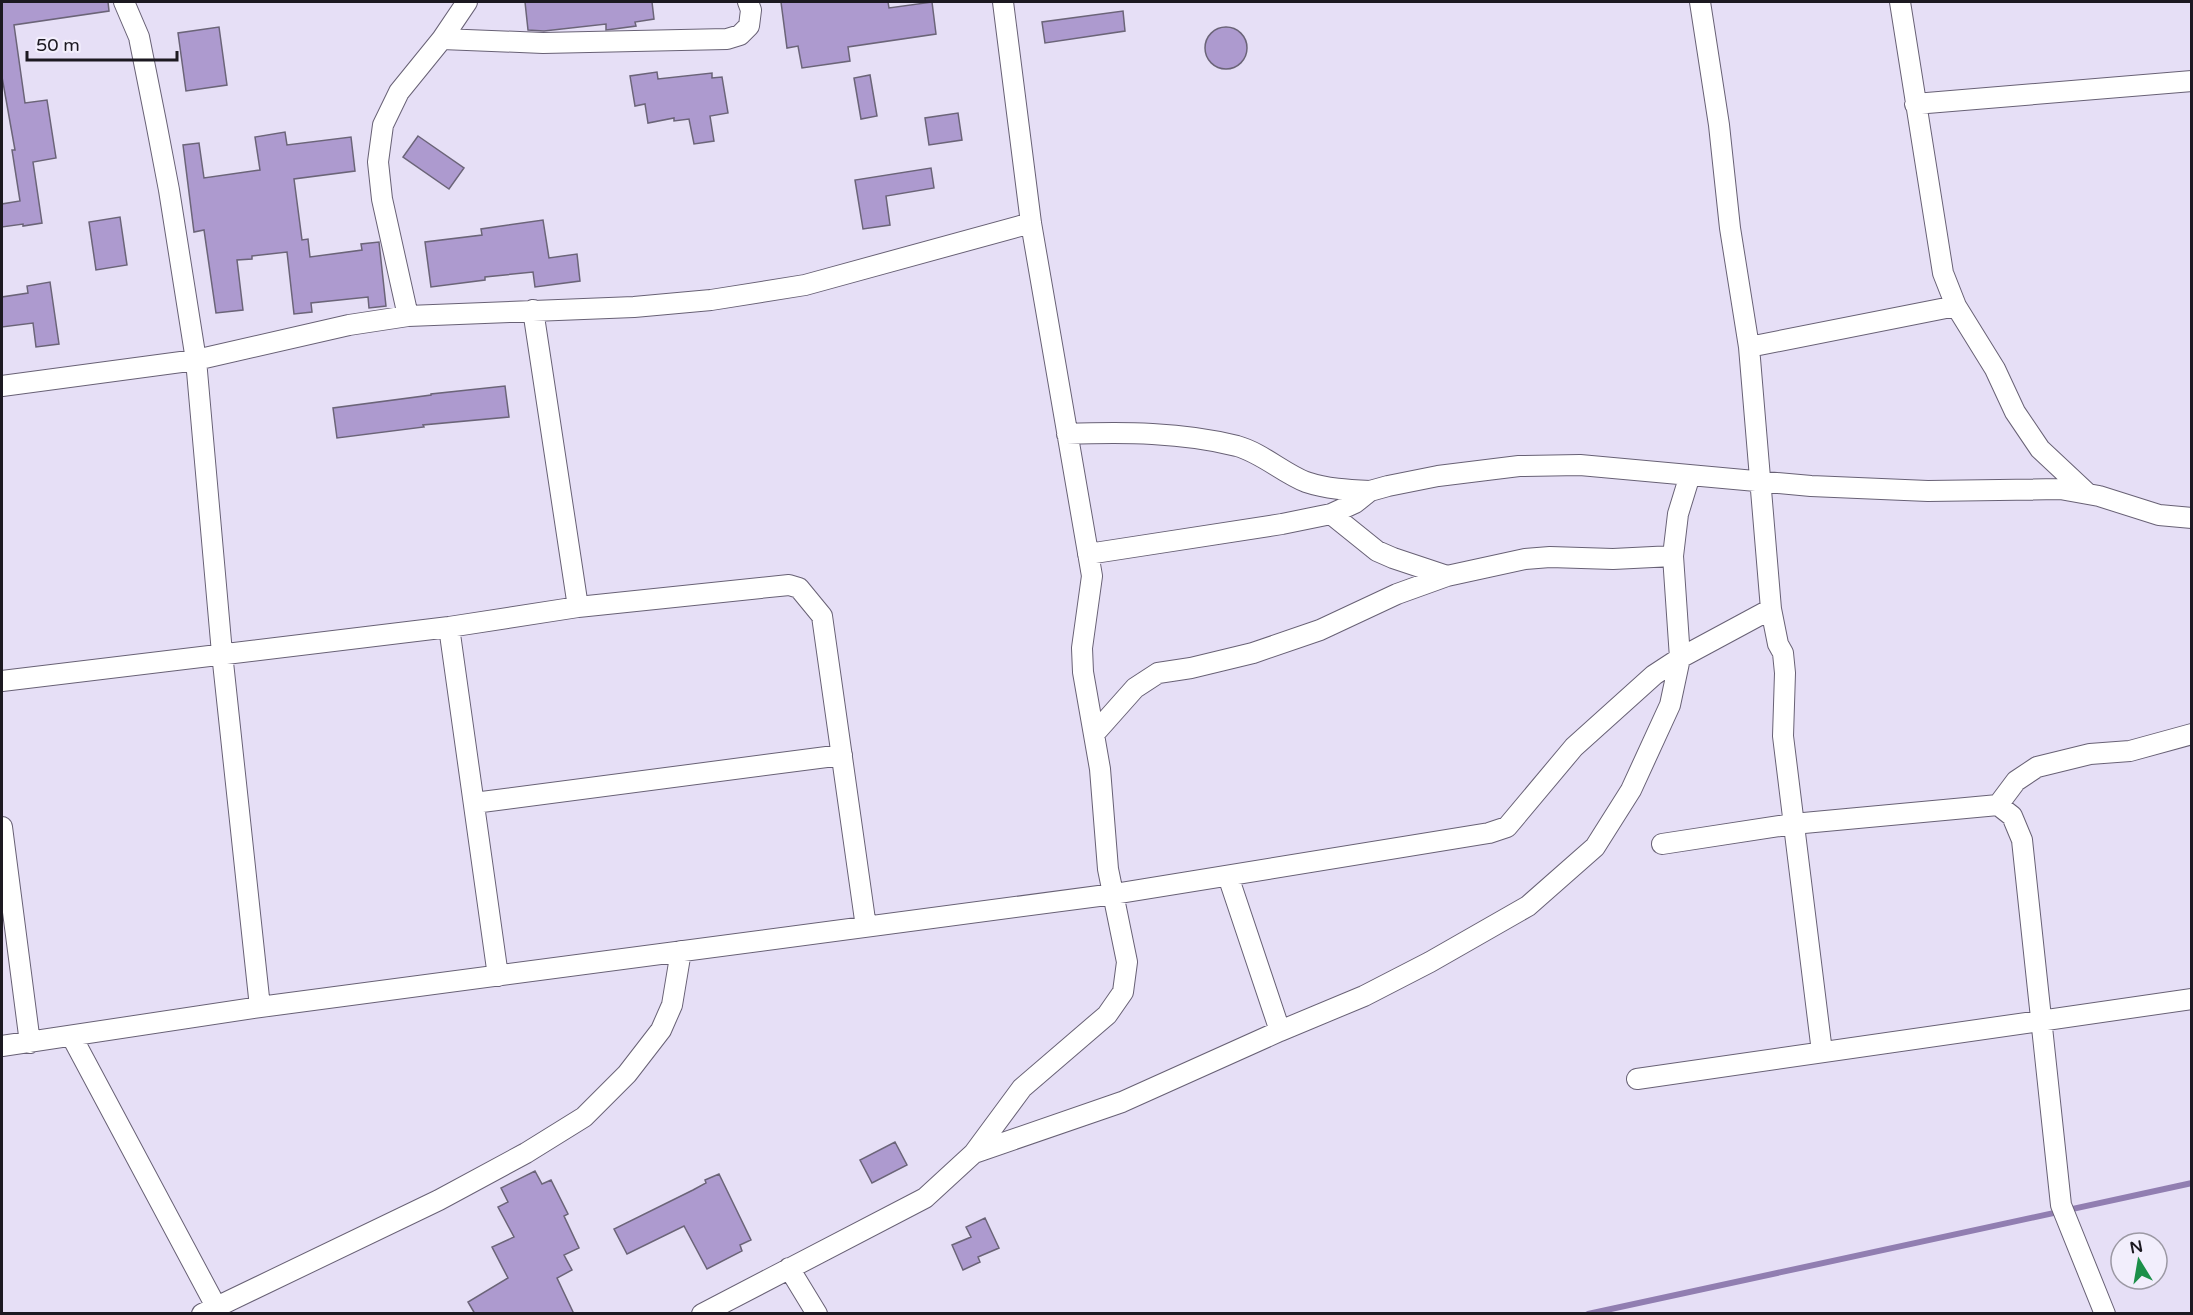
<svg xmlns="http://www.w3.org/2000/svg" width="2193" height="1315" font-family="'Varela Round',sans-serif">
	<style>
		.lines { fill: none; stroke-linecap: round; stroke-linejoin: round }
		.stream { stroke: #917eb1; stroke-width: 6 }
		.building { fill: #ad9acf; stroke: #6b6478; stroke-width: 1.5 }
		.street-casing { stroke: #686175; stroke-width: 22 }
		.street { stroke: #fff; stroke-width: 20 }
	</style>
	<rect width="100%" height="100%" fill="#e6dff6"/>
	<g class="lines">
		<path class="stream" d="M 1588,1314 L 2192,1183"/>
	</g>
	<path class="building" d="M 2,2 L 108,2 L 109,11 L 14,25 L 25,103 L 47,100 L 56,158 L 33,162 L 42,223 L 23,226 L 23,224 L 2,227 L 2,204 L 20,201 L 12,150 L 15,150 L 2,77 Z
		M 525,2 L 652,2 L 654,19 L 635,22 L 636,26 L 614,29 L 606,30 L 606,24 L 544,31 L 528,30 Z
		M 781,2 L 888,2 L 889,8 L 932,2 L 936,34 L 848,47 L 850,61 L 802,68 L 798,46 L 787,48 Z
		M 1123,11 L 1125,31 L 1045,43 L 1042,22 Z
		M1205 48a21 21 0 1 1 42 0a21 21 0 1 1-42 0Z
		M 219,27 L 227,85 L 186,91 L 178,33 Z
		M 657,72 L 658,79 L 712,73 L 712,78 L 722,77 L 728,113 L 710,116 L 714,141 L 694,144 L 689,119 L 674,121 L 674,118 L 648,123 L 645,104 L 635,106 L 630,76 Z
		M 870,75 L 877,116 L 861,119 L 854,78 Z
		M 958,113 L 962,140 L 929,145 L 925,118 Z
		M 285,132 L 287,145 L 351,137 L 355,171 L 294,179 L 302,240 L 308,239 L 310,257 L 362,250 L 361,244 L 379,242 L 386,306 L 369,308 L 368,297 L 311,303 L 312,312 L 294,314 L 287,252 L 252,256 L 252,259 L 237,260 L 243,310 L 216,313 L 204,230 L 194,232 L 183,145 L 199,143 L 204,178 L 260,170 L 255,137 Z
		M 418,136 L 464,168 L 449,189 L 403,157 Z
		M 931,168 L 934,188 L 886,196 L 890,225 L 863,229 L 855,180 Z
		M 120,217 L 127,265 L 96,270 L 89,222 Z
		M 543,220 L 549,258 L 577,254 L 580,281 L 535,287 L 533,272 L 485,277 L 485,280 L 431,287 L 425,242 L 482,235 L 481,229 Z
		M 50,282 L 59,344 L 36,347 L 33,323 L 2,327 L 2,297 L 28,293 L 27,286 Z
		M 505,386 L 509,417 L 423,425 L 424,427 L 337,438 L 333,408 L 431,395 L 431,394 Z
		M 895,1142 L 907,1165 L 872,1183 L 860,1160 Z
		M 535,1171 L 542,1184 L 551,1180 L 568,1214 L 564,1216 L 579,1248 L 564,1255 L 572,1270 L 557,1278 L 574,1314 L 475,1314 L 468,1302 L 508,1278 L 492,1247 L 514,1237 L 498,1207 L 508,1202 L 501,1188 Z
		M 719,1174 L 751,1240 L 740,1245 L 742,1251 L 707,1269 L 684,1226 L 627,1254 L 614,1229 L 693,1190 L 706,1183 L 705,1180 Z
		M 985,1218 L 999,1248 L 978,1257 L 980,1262 L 963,1270 L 952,1245 L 971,1237 L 966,1227 Z"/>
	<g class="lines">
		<defs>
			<path id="street" d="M 124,2 L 139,37 L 156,122 L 169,190 L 196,360 L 222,653 L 260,1007
				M 1700,2 L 1719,125 L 1730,228 L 1749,347 L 1771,609 L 1778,644 L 1783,653 L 1785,673 L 1783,736 L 1822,1052
				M 1900,2 L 1943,273 L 1956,306 L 1995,369 L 2015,412 L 2040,449 L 2087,493
				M 442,39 L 543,43 L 727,39 L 740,35 L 749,26 L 751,10 L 748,2
				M 1915,104 L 2192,81
				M 533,310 L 578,607
				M 408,316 L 382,199 L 378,162 L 383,125 L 399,92 L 442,39 L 467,2
				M 1749,347 L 1956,306
				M 2,386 L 196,360 L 349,325 L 408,316 L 634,307 L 711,300 L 805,285 L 1031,223
				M 1067,434 C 1123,432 1182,432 1237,446 C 1262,453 1283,473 1306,482 C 1327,489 1348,490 1370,491
				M 1331,514 L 1377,551 L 1393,558 L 1447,576
				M 1088,554 L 1282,524 L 1331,514 L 1355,503 L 1370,491 L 1388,486 L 1438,476 L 1519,466 L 1580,465 L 1811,486 L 1928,491 L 2060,489 L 2099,496 L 2159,515 L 2192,518
				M 449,627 L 498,976
				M 2,681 L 449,627 L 578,607 L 789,585 L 799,588 L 822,616 L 866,927
				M 1095,733 L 1135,688 L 1158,673 L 1191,668 L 1253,653 L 1320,630 L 1397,594 L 1447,576 L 1525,559 L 1550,557 L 1613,559 L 1673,556
				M 474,803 L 842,755
				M 1998,805 L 2016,781 L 2037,767 L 2090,754 L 2130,751 L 2192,734
				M 2,827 L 30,1043
				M 1662,844 L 1793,824 L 1998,805 L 2012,816 L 2022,840 L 2061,1205 L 2105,1314
				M 1228,876 L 1280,1031
				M 72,1037 L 220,1314
				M 2,1046 L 260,1007 L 1114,894 L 1489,833 L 1507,827 L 1574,747 L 1654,675 L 1680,658 L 1771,609
				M 1637,1079 L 2192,999
				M 974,1153 L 1122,1102 L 1280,1031 L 1364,996 L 1430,962 L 1528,906 L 1595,847 L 1631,790 L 1670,705 L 1680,658 L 1673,556 L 1678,514 L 1690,475
				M 789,1268 L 817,1314
				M 202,1314 L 439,1200 L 526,1153 L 584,1117 L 627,1074 L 661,1030 L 672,1005 L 681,951
				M 702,1314 L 925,1198 L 974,1153 L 1022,1088 L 1107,1015 L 1123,992 L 1127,962 L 1108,869 L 1100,769 L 1083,672 L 1082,648 L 1092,576 L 1031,223 L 1003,2"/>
		</defs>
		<use href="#street" class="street-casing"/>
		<use href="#street" class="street"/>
	</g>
	<rect width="2193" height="1315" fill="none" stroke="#1c1921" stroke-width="6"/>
	<g transform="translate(2139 1261) rotate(349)"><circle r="28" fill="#f2eefc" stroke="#9c99a4" stroke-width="1.5"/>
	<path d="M0-4.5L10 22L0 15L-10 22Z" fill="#1c8f49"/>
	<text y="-9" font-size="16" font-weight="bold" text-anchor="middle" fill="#1c1921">N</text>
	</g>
	<path d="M27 51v9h150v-9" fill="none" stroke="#1c1921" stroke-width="3"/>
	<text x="36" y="51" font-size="18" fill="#1c1921" stroke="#f2eefc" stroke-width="4.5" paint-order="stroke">50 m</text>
</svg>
